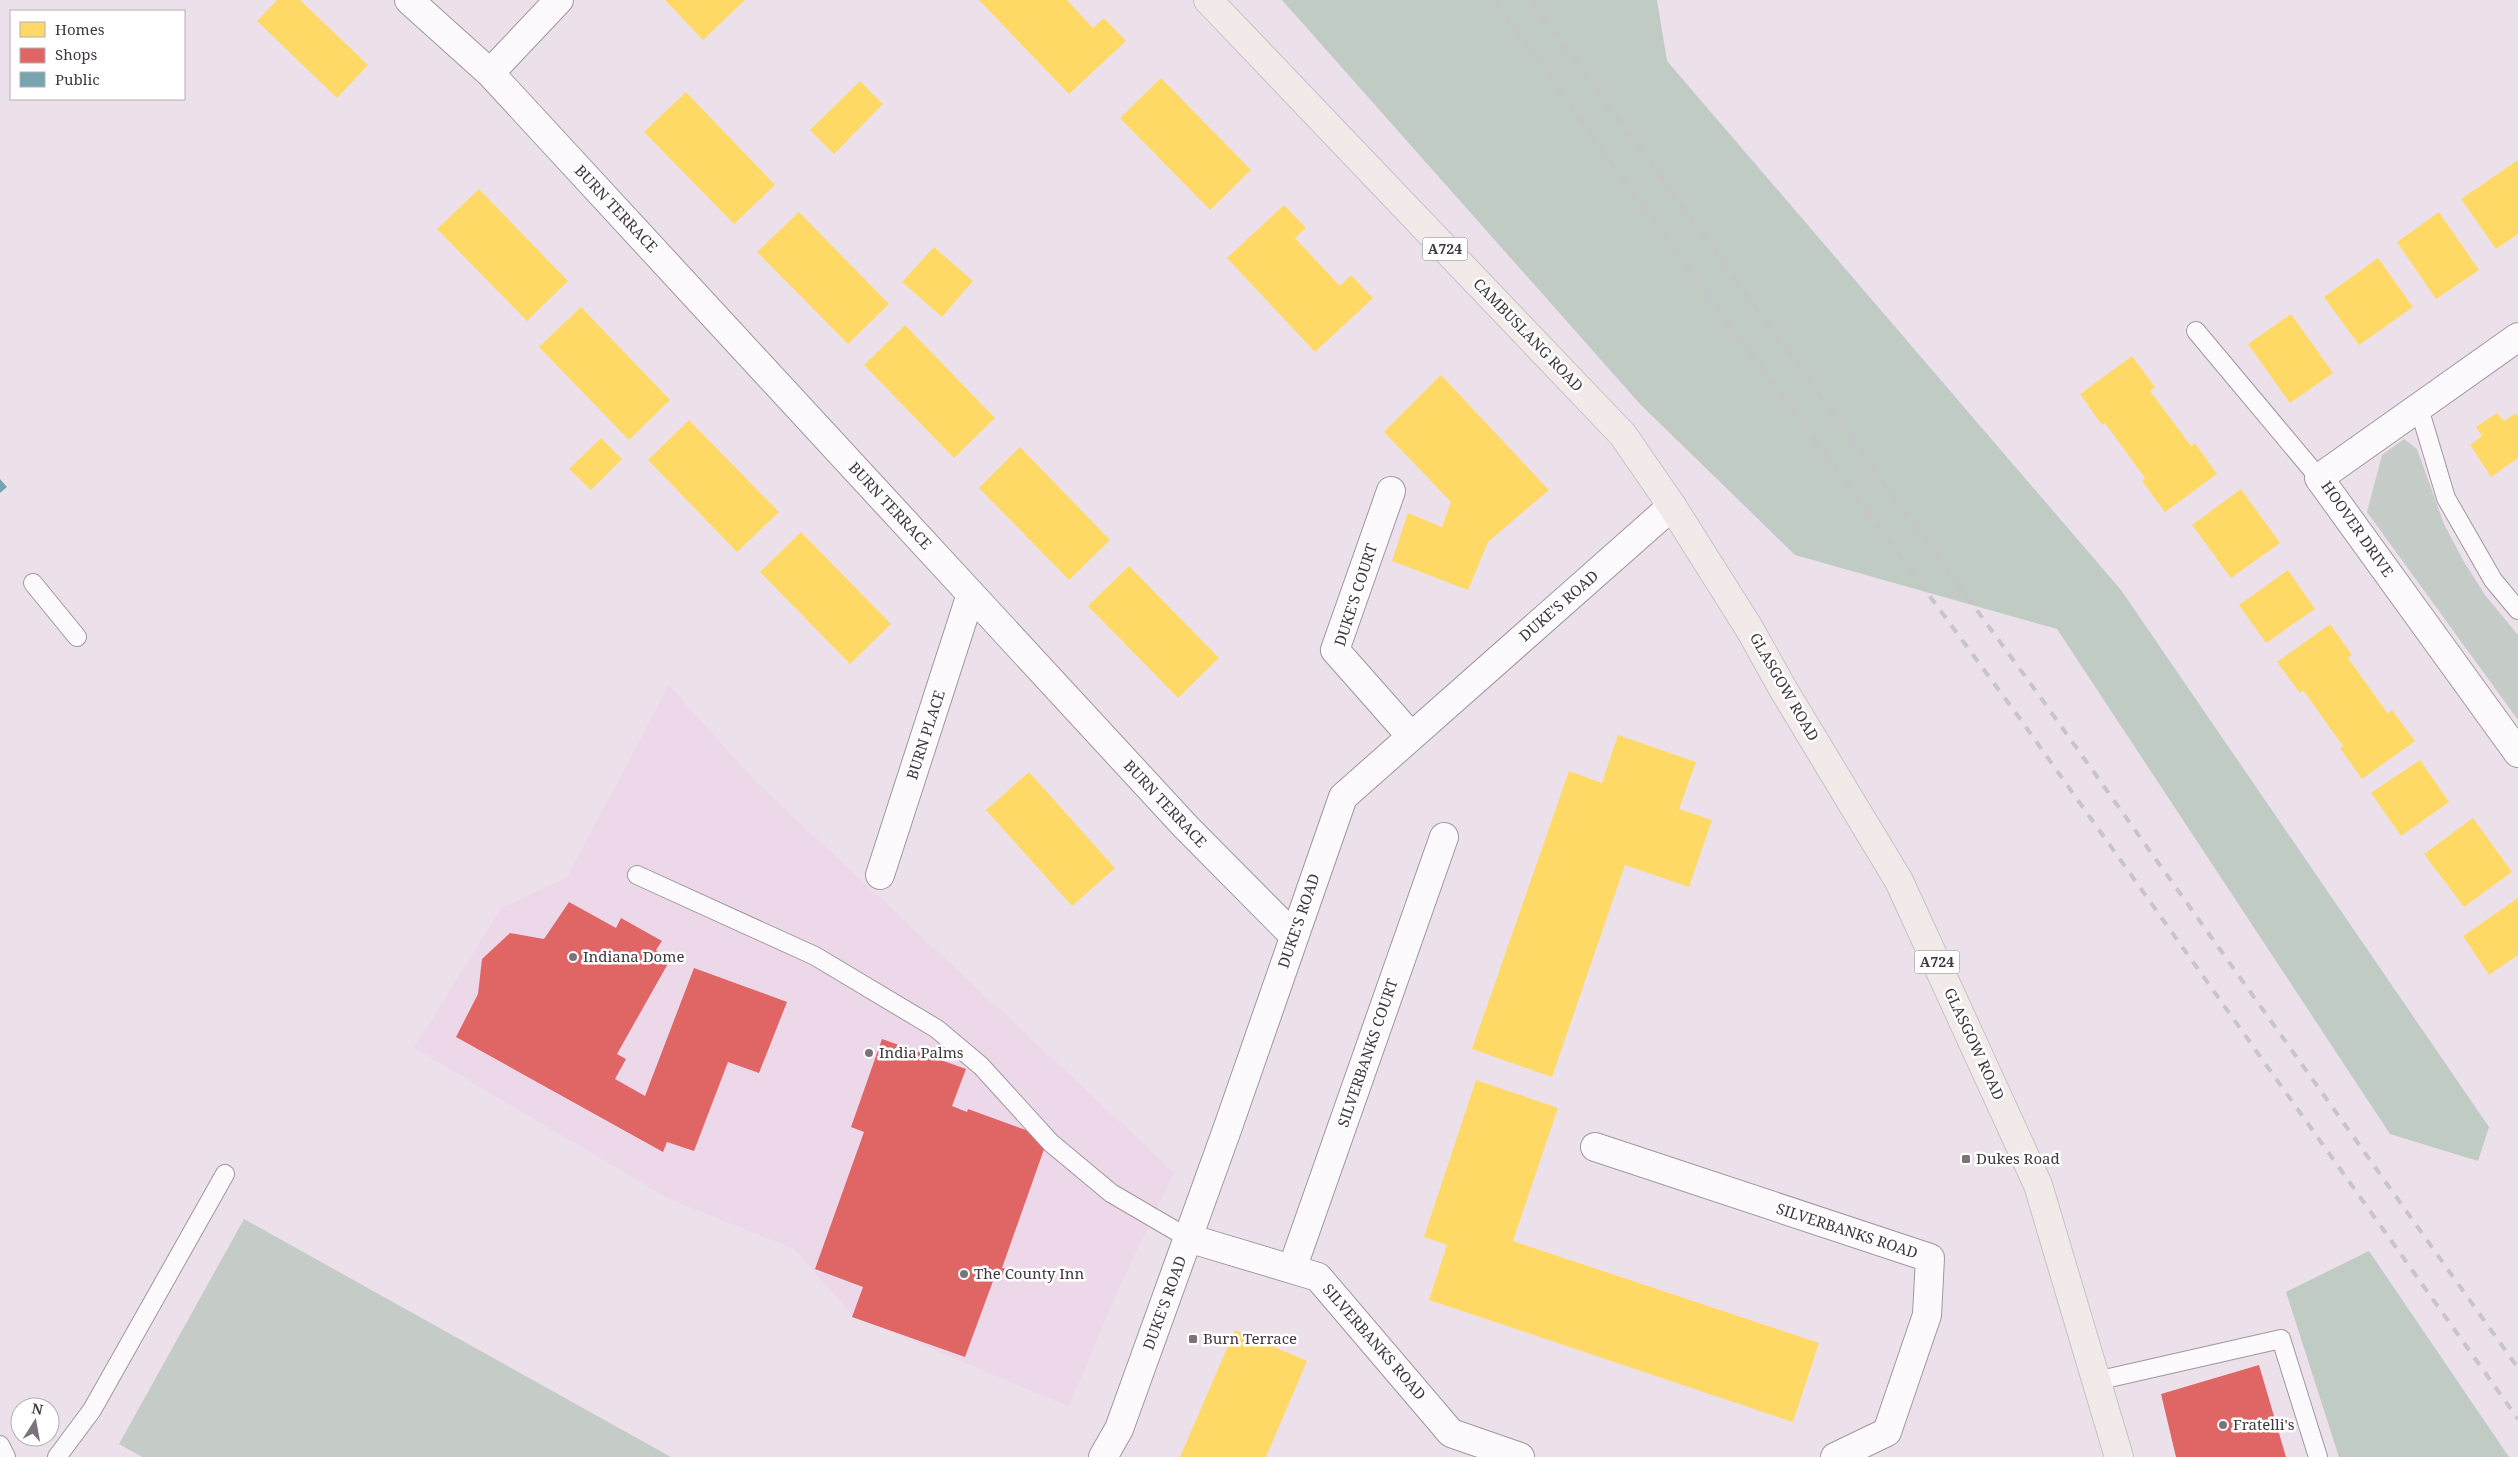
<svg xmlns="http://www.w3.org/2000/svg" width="2518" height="1457" font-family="'Noto Serif',serif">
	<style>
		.built { fill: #edd8ea }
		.green { fill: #c5ccc8 }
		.forest { fill: #bfcbc3 }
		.homes { fill: #ffd966 }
		.shops { fill: #e06666 }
		.public { fill: #76a5af }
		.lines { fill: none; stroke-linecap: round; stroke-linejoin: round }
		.lane-casing { stroke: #9f979f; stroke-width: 20 }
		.street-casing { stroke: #9f979f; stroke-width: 30 }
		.secondary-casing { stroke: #9f979f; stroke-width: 30 }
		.primary-casing { stroke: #c7c1c6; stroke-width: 30 }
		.lane { stroke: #fcfafc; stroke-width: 18 }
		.street { stroke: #fcfafc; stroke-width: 28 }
		.secondary { stroke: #fcfafc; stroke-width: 28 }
		.primary { stroke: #f1eae8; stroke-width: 28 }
		.rail { stroke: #c7c5c7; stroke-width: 4; stroke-dasharray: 9 9; stroke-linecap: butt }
		.poi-dot { fill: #7c727b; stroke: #fff; stroke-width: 2 }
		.labels { text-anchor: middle; stroke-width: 5; stroke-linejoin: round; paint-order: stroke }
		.shield { fill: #fff; stroke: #797379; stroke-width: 1 }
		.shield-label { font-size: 14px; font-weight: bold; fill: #40373f }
		.street-label { font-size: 15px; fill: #40373f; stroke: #fff }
		.poi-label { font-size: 15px; fill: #40373f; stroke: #fff; text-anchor: start }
	</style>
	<rect width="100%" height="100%" fill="#ece1eb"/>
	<path class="built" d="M 669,685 L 755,781 L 1174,1172 L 1112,1304 L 1069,1407 L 852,1315 L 794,1249 L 667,1198 L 414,1048 L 501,908 L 567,877 Z"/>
	<path class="green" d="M 2404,439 L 2417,449 L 2444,524 L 2463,560 L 2485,595 L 2518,635 L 2518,720 L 2367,512 L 2382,455 Z
		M 244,1219 L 671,1457 L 142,1457 L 119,1444 Z"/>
	<path class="forest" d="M 1282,0 L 1657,0 L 1667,61 L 2121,590 L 2489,1127 L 2478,1161 L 2390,1134 L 2057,629 L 1795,555 L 1640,404 Z
		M 2369,1251 L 2509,1457 L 2339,1457 L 2286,1292 Z"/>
	<path class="homes" d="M 277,0 L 300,0 L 368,65 L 337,98 L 257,21 Z
		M 665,0 L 745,0 L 703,40 Z
		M 979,0 L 1067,0 L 1093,28 L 1104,18 L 1126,41 L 1069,94 Z
		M 1161,78 L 1251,170 L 1210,210 L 1120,118 Z
		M 860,81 L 883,104 L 834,154 L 810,130 Z
		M 686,92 L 775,185 L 734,224 L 644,132 Z
		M 2518,160 L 2518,234 L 2496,249 L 2461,199 Z
		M 479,189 L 568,281 L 527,321 L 437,229 Z
		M 1284,205 L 1306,228 L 1295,238 L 1340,286 L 1351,275 L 1373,298 L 1315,352 L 1227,258 Z
		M 799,212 L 889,304 L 848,344 L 757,252 Z
		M 2439,212 L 2479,270 L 2436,299 L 2397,242 Z
		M 934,247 L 973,281 L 942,317 L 902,282 Z
		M 2378,258 L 2413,307 L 2359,345 L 2324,297 Z
		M 581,307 L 670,400 L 629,440 L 539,347 Z
		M 2291,314 L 2333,373 L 2290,403 L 2248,344 Z
		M 905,325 L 995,418 L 954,458 L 864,365 Z
		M 2132,356 L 2155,387 L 2150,391 L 2191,446 L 2195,443 L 2217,474 L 2165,512 L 2142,481 L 2145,478 L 2105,423 L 2102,425 L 2080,394 Z
		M 1441,375 L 1549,490 L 1488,542 L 1468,590 L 1392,561 L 1408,513 L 1442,527 L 1451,502 L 1384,432 Z
		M 2497,413 L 2504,421 L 2516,413 L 2518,416 L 2518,458 L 2491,477 L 2470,445 L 2482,436 L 2476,427 Z
		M 689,420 L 779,512 L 737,552 L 648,460 Z
		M 601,438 L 622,459 L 591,490 L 569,469 Z
		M 1020,447 L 1110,540 L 1069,580 L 979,488 Z
		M 2241,489 L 2280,543 L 2231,578 L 2192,525 Z
		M 801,532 L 891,624 L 850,664 L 760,572 Z
		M 1129,566 L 1219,658 L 1178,698 L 1088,606 Z
		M 2288,570 L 2315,609 L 2266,643 L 2239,605 Z
		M 2330,624 L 2352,655 L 2348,658 L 2388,714 L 2392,710 L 2415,741 L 2362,779 L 2340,748 L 2343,746 L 2303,690 L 2300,693 L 2277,662 Z
		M 1618,735 L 1696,762 L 1679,809 L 1712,820 L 1689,887 L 1625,865 L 1552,1077 L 1472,1049 L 1569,771 L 1602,783 Z
		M 2420,760 L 2449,802 L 2401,836 L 2371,793 Z
		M 1029,772 L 1115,868 L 1072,906 L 986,810 Z
		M 2473,818 L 2512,872 L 2464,907 L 2424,854 Z
		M 2518,898 L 2518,955 L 2489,975 L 2463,936 Z
		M 1476,1080 L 1558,1108 L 1513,1241 L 1819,1343 L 1793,1422 L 1429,1300 L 1447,1245 L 1424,1237 Z
		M 1235,1330 L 1307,1361 L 1266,1457 L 1180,1457 Z"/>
	<path class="shops" d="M 569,902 L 616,928 L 621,918 L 662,941 L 656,950 L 670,960 L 617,1054 L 626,1059 L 615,1079 L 645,1096 L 694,968 L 787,1002 L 759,1073 L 728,1062 L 694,1151 L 667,1142 L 663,1152 L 456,1037 L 478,994 L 482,959 L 510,933 L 544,939 Z
		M 882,1039 L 966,1069 L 952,1106 L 967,1112 L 968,1109 L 1048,1138 L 1002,1268 L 1007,1269 L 1005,1276 L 996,1273 L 965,1357 L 852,1317 L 863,1287 L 815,1269 L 864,1132 L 851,1127 Z
		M 2259,1365 L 2286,1457 L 2176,1457 L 2161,1394 Z"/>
	<path class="public" d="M 0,479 L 7,487 L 0,493 Z"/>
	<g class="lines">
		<defs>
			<path id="lane" d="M 2196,331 L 2319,478
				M 2419,408 L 2446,498 L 2493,580 L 2518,610
				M 33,583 L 77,637
				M 637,875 L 815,956 L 937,1029 L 981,1066 L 1051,1143 L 1111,1193 L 1188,1238
				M 2096,1381 L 2281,1339 L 2318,1457
				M 0,1445 L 6,1457
				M 57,1457 L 92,1410 L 225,1174"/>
			<path id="street" d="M 409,0 L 490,73 L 1186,827 L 1294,936
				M 490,73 L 559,0
				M 2518,337 L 2319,478 L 2518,753
				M 1391,491 L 1335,650 L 1410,735
				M 880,875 L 971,594
				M 1595,1147 L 1930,1258 L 1927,1315 L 1887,1432 L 1835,1457
				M 1188,1238 L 1318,1277 L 1451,1433 L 1520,1457
				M 1292,1269 L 1444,837"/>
			<path id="secondary" d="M 1103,1457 L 1119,1429 L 1228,1127 L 1343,797 L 1672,506"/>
			<path id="primary" d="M 1208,0 L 1623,435 L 1672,506 L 1749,628 L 1783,689 L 1899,881 L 2038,1185 L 2119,1457"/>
		</defs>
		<use href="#lane" class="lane-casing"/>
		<use href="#street" class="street-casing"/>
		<use href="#secondary" class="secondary-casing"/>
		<use href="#primary" class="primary-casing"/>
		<use href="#lane" class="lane"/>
		<use href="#street" class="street"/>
		<use href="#secondary" class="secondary"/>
		<use href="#primary" class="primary"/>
		<path class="rail" d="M 1495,0 L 1627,185 L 2018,716 L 2518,1419
			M 1531,0 L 2041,698 L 2518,1368"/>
	</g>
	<g class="poi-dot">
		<circle cx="573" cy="957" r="5"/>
		<circle cx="869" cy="1053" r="5"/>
		<rect x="1961" y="1154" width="10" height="10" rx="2.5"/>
		<circle cx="964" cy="1274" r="5"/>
		<rect x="1188" y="1334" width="10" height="10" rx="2.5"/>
		<circle cx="2223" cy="1425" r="5"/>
	</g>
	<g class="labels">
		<g class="shield">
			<rect x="1422.5" y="237.5" width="45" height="23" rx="4"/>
			<rect x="1914.5" y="950.5" width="45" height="23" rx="4"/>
		</g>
		<g class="shield-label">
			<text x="1445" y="254">A724</text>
			<text x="1937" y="967">A724</text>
		</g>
		<g class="street-label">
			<text transform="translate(616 209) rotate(47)" y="5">BURN TERRACE</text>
			<text transform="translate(1528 335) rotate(46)" y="5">CAMBUSLANG ROAD</text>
			<text transform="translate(890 506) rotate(47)" y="5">BURN TERRACE</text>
			<text transform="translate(2357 529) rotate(55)" y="5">HOOVER DRIVE</text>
			<text transform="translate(1356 595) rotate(-72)" y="5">DUKE'S COURT</text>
			<text transform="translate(1559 606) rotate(-41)" y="5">DUKE'S ROAD</text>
			<text transform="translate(1784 687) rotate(60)" y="5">GLASGOW ROAD</text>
			<text transform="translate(926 735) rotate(-72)" y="5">BURN PLACE</text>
			<text transform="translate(1165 804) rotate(47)" y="5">BURN TERRACE</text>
			<text transform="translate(1299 921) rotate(-71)" y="5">DUKE'S ROAD</text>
			<text transform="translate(1974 1044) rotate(65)" y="5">GLASGOW ROAD</text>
			<text transform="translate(1368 1053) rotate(-71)" y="5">SILVERBANKS COURT</text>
			<text transform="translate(1847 1231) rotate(18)" y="5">SILVERBANKS ROAD</text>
			<text transform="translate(1165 1303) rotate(-70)" y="5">DUKE'S ROAD</text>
			<text transform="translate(1374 1342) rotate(49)" y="5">SILVERBANKS ROAD</text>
		</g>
		<g class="poi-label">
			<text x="583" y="962">Indiana Dome</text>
			<text x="879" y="1058">India Palms</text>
			<text x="1976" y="1164">Dukes Road</text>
			<text x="974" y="1279">The County Inn</text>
			<text x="1203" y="1344">Burn Terrace</text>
			<text x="2233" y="1430">Fratelli's</text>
		</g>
	</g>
	<rect x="10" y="10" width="175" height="90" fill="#ffffff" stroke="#b3afb2"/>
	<rect x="20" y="22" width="25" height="15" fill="#ffd966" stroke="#b3afb2"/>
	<text x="55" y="35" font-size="15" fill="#40373f">Homes</text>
	<rect x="20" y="48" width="25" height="15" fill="#e06666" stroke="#b3afb2"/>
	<text x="55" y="60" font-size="15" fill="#40373f">Shops</text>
	<rect x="20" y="72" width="25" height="15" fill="#76a5af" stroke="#b3afb2"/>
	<text x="55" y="85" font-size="15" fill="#40373f">Public</text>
	<g transform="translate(35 1422) rotate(11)"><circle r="24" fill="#ffffff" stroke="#b3afb2"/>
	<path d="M0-4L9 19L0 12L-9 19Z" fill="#7c727b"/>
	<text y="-8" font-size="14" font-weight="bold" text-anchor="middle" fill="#40373f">N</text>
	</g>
</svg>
